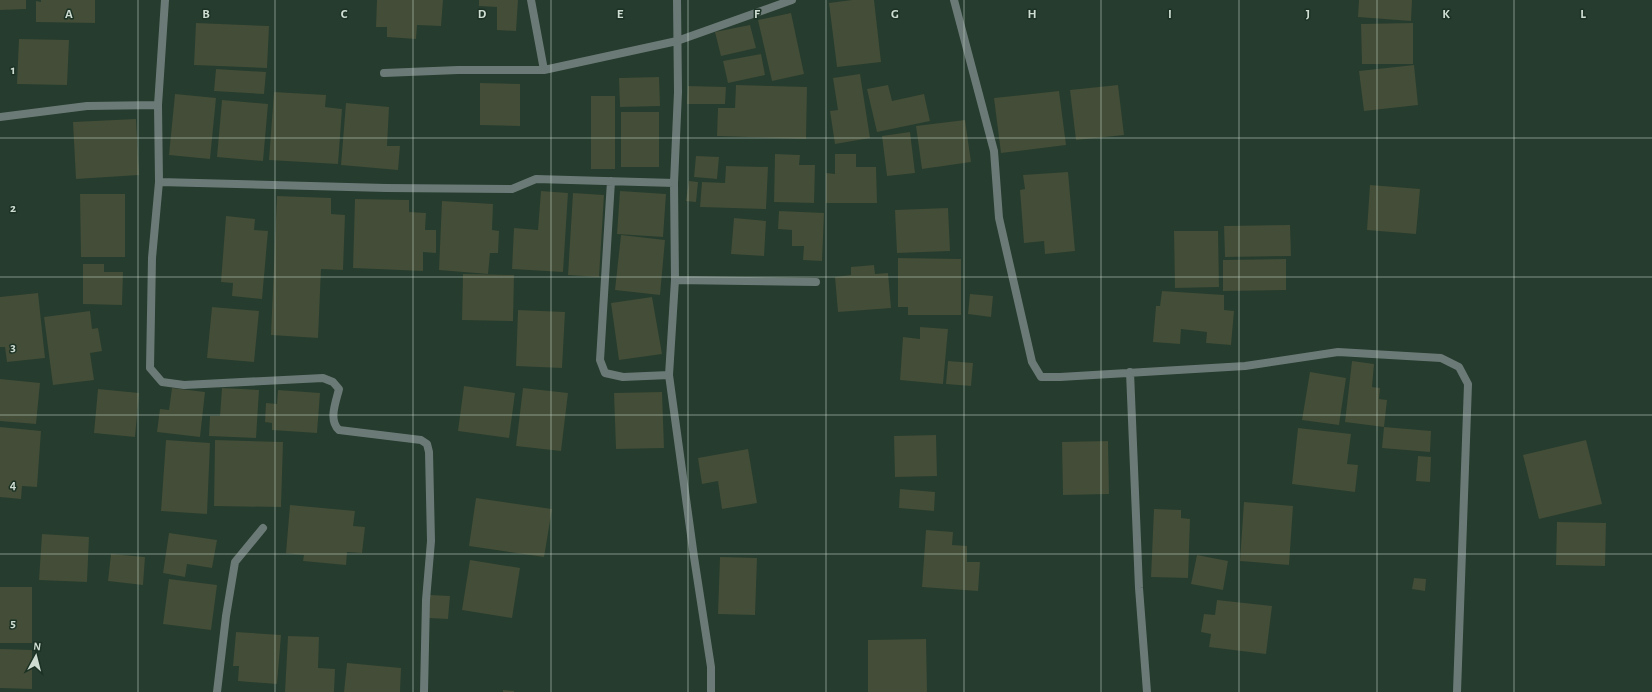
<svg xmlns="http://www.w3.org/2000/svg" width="1652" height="692" font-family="'Alegreya Sans',sans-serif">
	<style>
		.building { fill: #434d37 }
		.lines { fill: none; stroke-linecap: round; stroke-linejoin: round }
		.minor { stroke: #6b7a77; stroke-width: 8 }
		.grid { fill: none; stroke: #cedcd2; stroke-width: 1; stroke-opacity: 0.55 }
		.grid-label { font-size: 13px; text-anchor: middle; font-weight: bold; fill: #cedcd2; stroke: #1c3224; stroke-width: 3; stroke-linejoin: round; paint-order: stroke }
	</style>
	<rect width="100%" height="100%" fill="#263c2e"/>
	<path class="building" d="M 0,0 L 26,0 L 26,9 L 0,10 Z
		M 41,0 L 95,0 L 95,23 L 36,22 L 36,1 L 41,2 Z
		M 377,0 L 443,0 L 441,26 L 417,25 L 416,39 L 387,37 L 387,27 L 376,27 Z
		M 479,0 L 518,0 L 516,31 L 497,30 L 497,7 L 479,6 Z
		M 852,0 L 874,0 L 881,62 L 837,67 L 829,3 Z
		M 1359,0 L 1412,0 L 1411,21 L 1358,17 Z
		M 791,13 L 804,74 L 772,81 L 758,20 Z
		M 196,23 L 269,26 L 267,68 L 194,65 Z
		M 1413,23 L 1413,64 L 1362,64 L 1361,24 Z
		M 750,25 L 756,48 L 721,56 L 715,32 Z
		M 19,39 L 69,40 L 67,85 L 17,84 Z
		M 761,54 L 765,75 L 728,83 L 723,61 Z
		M 1414,65 L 1418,105 L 1364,111 L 1359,71 Z
		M 216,69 L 266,72 L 264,94 L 214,91 Z
		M 860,74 L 870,138 L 835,144 L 830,111 L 838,110 L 833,78 Z
		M 659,77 L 660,106 L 620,107 L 619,78 Z
		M 480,83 L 520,84 L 520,126 L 480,125 Z
		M 736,85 L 807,87 L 806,139 L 717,136 L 718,108 L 735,108 Z
		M 888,85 L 892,101 L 924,94 L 930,121 L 877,132 L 867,89 Z
		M 1118,85 L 1124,135 L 1076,140 L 1070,90 Z
		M 688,86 L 726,87 L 725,104 L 687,104 Z
		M 1059,91 L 1066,145 L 1001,153 L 994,98 Z
		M 274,92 L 326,95 L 325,107 L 342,109 L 338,164 L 269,160 Z
		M 175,94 L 216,98 L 210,159 L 169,155 Z
		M 591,96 L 615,96 L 615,169 L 591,169 Z
		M 222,100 L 268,104 L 263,161 L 217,157 Z
		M 346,103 L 389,107 L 387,146 L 400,146 L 398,170 L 341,165 Z
		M 621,112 L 659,112 L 659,167 L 621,167 Z
		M 136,119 L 139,175 L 76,179 L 73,122 Z
		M 965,120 L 971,162 L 922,169 L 916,126 Z
		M 910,132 L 915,173 L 887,176 L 882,136 Z
		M 775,154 L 800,155 L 799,165 L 815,165 L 814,203 L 774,202 Z
		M 835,154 L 856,154 L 856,167 L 876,167 L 877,203 L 826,203 L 826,173 L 835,174 Z
		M 696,156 L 719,157 L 717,179 L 694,177 Z
		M 726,166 L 768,167 L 766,209 L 700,207 L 702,182 L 725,183 Z
		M 1068,172 L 1075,251 L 1045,254 L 1044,241 L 1024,243 L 1020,190 L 1025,189 L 1023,175 Z
		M 689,181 L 698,182 L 696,202 L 686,201 Z
		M 1370,185 L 1420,189 L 1416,234 L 1367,230 Z
		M 541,191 L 568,193 L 563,272 L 512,269 L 514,228 L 538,230 Z
		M 620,191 L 666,194 L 663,237 L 617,234 Z
		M 573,193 L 604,195 L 599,277 L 568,275 Z
		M 80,194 L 125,194 L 125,257 L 81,257 Z
		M 277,196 L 331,198 L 331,214 L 345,215 L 343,270 L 321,269 L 318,338 L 271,335 Z
		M 355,199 L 409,200 L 409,212 L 426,213 L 425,230 L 436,230 L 436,253 L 423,252 L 423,271 L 353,268 Z
		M 442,201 L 493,204 L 492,230 L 499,231 L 498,253 L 490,253 L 488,274 L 439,270 Z
		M 948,208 L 950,251 L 897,253 L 895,210 Z
		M 779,211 L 824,213 L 822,261 L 803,260 L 804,246 L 792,246 L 792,230 L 778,229 Z
		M 226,216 L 255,219 L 254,230 L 268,231 L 262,299 L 232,296 L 233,283 L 221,282 Z
		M 734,218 L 766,221 L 764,256 L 731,254 Z
		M 1290,225 L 1291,256 L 1225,257 L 1224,226 Z
		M 1174,231 L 1218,231 L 1219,287 L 1175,288 Z
		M 621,235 L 665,240 L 660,295 L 615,290 Z
		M 898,258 L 961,259 L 961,315 L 908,315 L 908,307 L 898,307 Z
		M 1286,259 L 1286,290 L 1223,291 L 1223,260 Z
		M 83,264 L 104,264 L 104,272 L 123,272 L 122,305 L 83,304 Z
		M 874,265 L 875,274 L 888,273 L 891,308 L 838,312 L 835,277 L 851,275 L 851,267 Z
		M 463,274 L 514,275 L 513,321 L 462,320 Z
		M 1162,291 L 1224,295 L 1224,310 L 1234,311 L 1231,345 L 1206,343 L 1207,332 L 1181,329 L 1180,344 L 1153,342 L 1156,306 L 1160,306 Z
		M 38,293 L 45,358 L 7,362 L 5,347 L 0,347 L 0,297 Z
		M 970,294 L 993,296 L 991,317 L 968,314 Z
		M 652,297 L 662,354 L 619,360 L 611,303 Z
		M 212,307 L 259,311 L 254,362 L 207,358 Z
		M 518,310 L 565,312 L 562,368 L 516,366 Z
		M 90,311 L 92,329 L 98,328 L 102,351 L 90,353 L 94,380 L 53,385 L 44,317 Z
		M 920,327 L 948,329 L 943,384 L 900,380 L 903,337 L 920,339 Z
		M 948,361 L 973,363 L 971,386 L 946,384 Z
		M 1352,361 L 1374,364 L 1372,387 L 1380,388 L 1379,399 L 1387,400 L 1384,427 L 1345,422 Z
		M 1310,372 L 1346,378 L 1339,425 L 1302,420 Z
		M 0,379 L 40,383 L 36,424 L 0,421 Z
		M 464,386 L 515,393 L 509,438 L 458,431 Z
		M 172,388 L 205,392 L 200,437 L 157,432 L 160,409 L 169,410 Z
		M 222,388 L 259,390 L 256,438 L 209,436 L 210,416 L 220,416 Z
		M 523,388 L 568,393 L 561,451 L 516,446 Z
		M 98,389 L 139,393 L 135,437 L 94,433 Z
		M 278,390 L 320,393 L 317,433 L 272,430 L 272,423 L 265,422 L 266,403 L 277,404 Z
		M 662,392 L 664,448 L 616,449 L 614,393 Z
		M 0,427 L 41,431 L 37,487 L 22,486 L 21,499 L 0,497 Z
		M 1384,427 L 1431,431 L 1430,452 L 1382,448 Z
		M 1298,428 L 1351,434 L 1347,464 L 1358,465 L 1355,492 L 1292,484 Z
		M 936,435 L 937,476 L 895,477 L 894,436 Z
		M 166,440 L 210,443 L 207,514 L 161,511 Z
		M 215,440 L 283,442 L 281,507 L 214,506 Z
		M 1586,440 L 1602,504 L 1539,519 L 1523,455 Z
		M 1108,441 L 1109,494 L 1063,495 L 1062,442 Z
		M 748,449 L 757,503 L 722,509 L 718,481 L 702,484 L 698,458 Z
		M 1418,456 L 1431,457 L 1430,482 L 1416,481 Z
		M 900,489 L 935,492 L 934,511 L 899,508 Z
		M 476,498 L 552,509 L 544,557 L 469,546 Z
		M 1244,502 L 1293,506 L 1289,565 L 1240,561 Z
		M 290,505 L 355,511 L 353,526 L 365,527 L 362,553 L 347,552 L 346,565 L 303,561 L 304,555 L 286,553 Z
		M 1154,509 L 1181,510 L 1181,518 L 1190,519 L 1188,578 L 1151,577 Z
		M 1557,522 L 1606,523 L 1605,566 L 1556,565 Z
		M 926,530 L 953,532 L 952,545 L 967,546 L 967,562 L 980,562 L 978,591 L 922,587 Z
		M 169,533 L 217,540 L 212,568 L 187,564 L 185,577 L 163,573 Z
		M 42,534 L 89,537 L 87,582 L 39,580 Z
		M 111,554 L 145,557 L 143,585 L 108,581 Z
		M 1197,555 L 1228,561 L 1223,590 L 1191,584 Z
		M 720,557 L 757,558 L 755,615 L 718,614 Z
		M 470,560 L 520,568 L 512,618 L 462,610 Z
		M 1414,578 L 1426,579 L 1425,591 L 1412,589 Z
		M 169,579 L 217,585 L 211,630 L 163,624 Z
		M 0,587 L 32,587 L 32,643 L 0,643 Z
		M 430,595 L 450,596 L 448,619 L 429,618 Z
		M 1217,600 L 1272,606 L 1266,654 L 1209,647 L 1211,634 L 1201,632 L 1204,614 L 1215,615 Z
		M 236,632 L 281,635 L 277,684 L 238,681 L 239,666 L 233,666 Z
		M 288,636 L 319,637 L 318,668 L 335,669 L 334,692 L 285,692 Z
		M 926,639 L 927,692 L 868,692 L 868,640 Z
		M 0,649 L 32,650 L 32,689 L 0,688 Z
		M 347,663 L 401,668 L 400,692 L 344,692 Z
		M 503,690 L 514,691 L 514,692 L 503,692 Z"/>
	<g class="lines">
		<path class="minor" d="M 165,0 L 158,105 L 159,182 L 152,258 L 150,368 L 162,382 L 184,385 L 323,378 L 333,382 L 339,389 C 336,402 328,420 339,430 L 421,440 L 427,444 L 429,452 L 431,541 L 426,600 L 424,692
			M 531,0 L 544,70
			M 677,0 L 678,92 L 674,183 L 675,280 L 669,375 L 694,557 L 711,667 L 711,692
			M 954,0 L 994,151 L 999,218 L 1032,362 L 1041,377 L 1060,377 L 1245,366 L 1338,352 L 1441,358 L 1459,367 L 1468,384 L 1457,692
			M 384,73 L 458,70 L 544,70 L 677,41 L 792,0
			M 0,117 L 87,106 L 158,105
			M 611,181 L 600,360 L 605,373 L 623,377 L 669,375
			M 159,182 L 386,188 L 512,189 L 536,179 L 674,183
			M 675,280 L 816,282
			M 1130,372 L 1139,588 L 1147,692
			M 217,692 L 226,616 L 235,562 L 263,528"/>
	</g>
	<path class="grid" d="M 138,0 L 138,692M 275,0 L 275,692M 413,0 L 413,692M 551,0 L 551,692M 688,0 L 688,692M 826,0 L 826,692M 964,0 L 964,692M 1101,0 L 1101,692M 1239,0 L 1239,692M 1377,0 L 1377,692M 1514,0 L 1514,692M 0,138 L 1652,138M 0,277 L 1652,277M 0,415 L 1652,415M 0,554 L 1652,554"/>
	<g class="grid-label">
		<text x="69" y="18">A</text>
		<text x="206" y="18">B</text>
		<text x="344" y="18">C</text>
		<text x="482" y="18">D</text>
		<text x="620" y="18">E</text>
		<text x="757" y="18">F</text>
		<text x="895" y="18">G</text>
		<text x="1032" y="18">H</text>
		<text x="1170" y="18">I</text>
		<text x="1308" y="18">J</text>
		<text x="1446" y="18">K</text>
		<text x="1583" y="18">L</text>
		<text x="13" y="74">1</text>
		<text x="13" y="212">2</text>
		<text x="13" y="351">3</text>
		<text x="13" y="489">4</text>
		<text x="13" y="627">5</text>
	</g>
	<g transform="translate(36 656) rotate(7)" stroke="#1c3224" stroke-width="3" paint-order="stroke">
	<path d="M0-3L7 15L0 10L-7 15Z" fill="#cedcd2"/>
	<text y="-6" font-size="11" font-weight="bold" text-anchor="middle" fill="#cedcd2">N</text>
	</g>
</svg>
